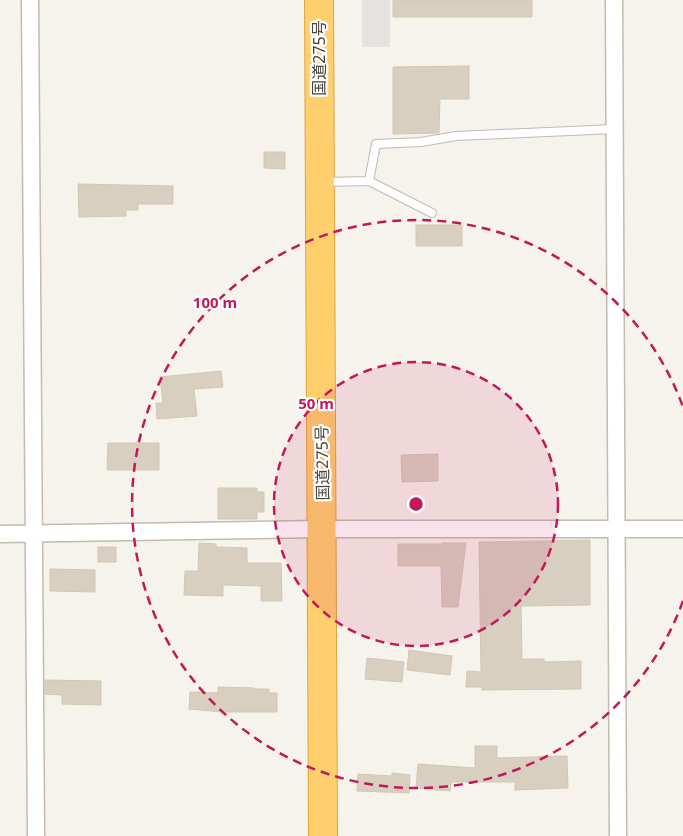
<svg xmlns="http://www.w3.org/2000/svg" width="683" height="836" font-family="'Noto Sans','Noto Sans JP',sans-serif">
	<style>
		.parking { fill: #e5e3e0 }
		.building { fill: #d8cfc1; stroke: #d3c7b4 }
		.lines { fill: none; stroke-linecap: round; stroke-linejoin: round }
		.lane-casing { stroke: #c2bbae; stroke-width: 10 }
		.street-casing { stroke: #c2bbae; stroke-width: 19 }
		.highway-casing { stroke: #e0a43c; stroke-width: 30 }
		.lane { stroke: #fff; stroke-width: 8 }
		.street { stroke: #fff; stroke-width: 16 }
		.highway { stroke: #ffcf6e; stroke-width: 28 }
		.ring { fill: none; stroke: #c2185b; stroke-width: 2.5; stroke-dasharray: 9 6 }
		.labels { text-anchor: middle; stroke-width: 4.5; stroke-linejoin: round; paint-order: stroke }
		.street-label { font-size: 16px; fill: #4b4439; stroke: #fff }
		.centre { fill: #c2185b; stroke: #fff; stroke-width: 2.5 }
		.ring-label { font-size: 15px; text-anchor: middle; font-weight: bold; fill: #c2185b; stroke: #fff; stroke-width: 4.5; stroke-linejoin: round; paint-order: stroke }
	</style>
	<rect width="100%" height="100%" fill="#f6f3ec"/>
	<path class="parking" d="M 362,0 L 390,0 L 390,47 L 362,47 Z"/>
	<path class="building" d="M 393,0 L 532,0 L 532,17 L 393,17 Z
		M 469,66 L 469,99 L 440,99 L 439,133 L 393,134 L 393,67 Z
		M 264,152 L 285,152 L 285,169 L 264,168 Z
		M 78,184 L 173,186 L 173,204 L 138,204 L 138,210 L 126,210 L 126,216 L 79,217 Z
		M 416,225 L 462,225 L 462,246 L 416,246 Z
		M 221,371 L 223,387 L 194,389 L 197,416 L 157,419 L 156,403 L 163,403 L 160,377 Z
		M 108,443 L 159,443 L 159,470 L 107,470 Z
		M 438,454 L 438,481 L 402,482 L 401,455 Z
		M 218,488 L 257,488 L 257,492 L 264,492 L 264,512 L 257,512 L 257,519 L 218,519 Z
		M 590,540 L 590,605 L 521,606 L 522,659 L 544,659 L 544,662 L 581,661 L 581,689 L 482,690 L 482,687 L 466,687 L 467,671 L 481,672 L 479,542 Z
		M 199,543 L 216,544 L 216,547 L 247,548 L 247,563 L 281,563 L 282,601 L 261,601 L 261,586 L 223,585 L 223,596 L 184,595 L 185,571 L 198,571 Z
		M 442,543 L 466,543 L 458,607 L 442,607 L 441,566 L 398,566 L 398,544 L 442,544 Z
		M 98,547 L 116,547 L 116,562 L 98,562 Z
		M 50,569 L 95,570 L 95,592 L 50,591 Z
		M 409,650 L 452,656 L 450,675 L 407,670 Z
		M 367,658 L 404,662 L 402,682 L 365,679 Z
		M 45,680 L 101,681 L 101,705 L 62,704 L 62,695 L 45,694 Z
		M 218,687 L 254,688 L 253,689 L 269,689 L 269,693 L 277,693 L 277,712 L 223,712 L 189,709 L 190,692 L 218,693 Z
		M 475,746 L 497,746 L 497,758 L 567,756 L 568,788 L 515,790 L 515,782 L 451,782 L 450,791 L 416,788 L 418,764 L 475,768 Z
		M 392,773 L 410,775 L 409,793 L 357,791 L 358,774 L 392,776 Z"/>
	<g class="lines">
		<defs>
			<path id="lane" d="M 369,181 L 432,213
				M 325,182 L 369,181 L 376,144 L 421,142 L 456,136 L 615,129"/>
			<path id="street" d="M 30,0 L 36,836
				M 614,0 L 618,836
				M 0,534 L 322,529 L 683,529"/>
			<path id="highway" d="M 319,0 L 323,836"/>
		</defs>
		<use href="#lane" class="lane-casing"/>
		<use href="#street" class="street-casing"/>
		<use href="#highway" class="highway-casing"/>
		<use href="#lane" class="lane"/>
		<use href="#street" class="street"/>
		<use href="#highway" class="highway"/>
	</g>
	<circle cx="416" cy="504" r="142" fill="#c2185b" fill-opacity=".12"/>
	<g class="ring">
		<circle cx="416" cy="504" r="142"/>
		<path d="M683 601A284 284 0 1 1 683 407"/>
	</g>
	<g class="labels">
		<g class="street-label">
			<text transform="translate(319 58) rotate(-90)" y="6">国道275号</text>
			<text transform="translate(322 463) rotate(-91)" y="6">国道275号</text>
		</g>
	</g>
	<circle cx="416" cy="504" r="8" class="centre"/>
	<g class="ring-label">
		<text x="215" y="308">100 m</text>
		<text x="316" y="409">50 m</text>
	</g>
</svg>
